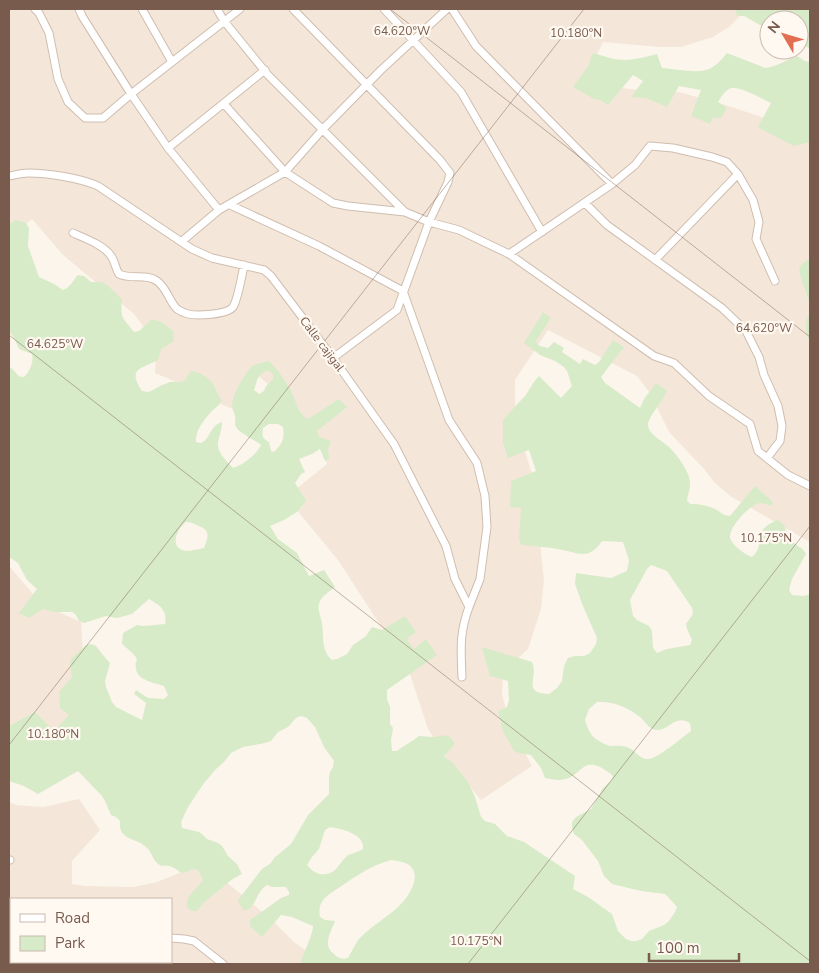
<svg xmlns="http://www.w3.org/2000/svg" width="819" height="973" font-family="'Nunito Sans',sans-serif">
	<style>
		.residential { fill: #f4e7d9; fill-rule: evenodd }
		.green { fill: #d7ebc8; fill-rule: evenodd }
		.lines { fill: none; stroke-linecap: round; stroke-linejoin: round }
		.minor-casing { stroke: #cfbdaf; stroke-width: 9 }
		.minor { stroke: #fff; stroke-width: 7 }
		.ticks { fill: none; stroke: #785b4d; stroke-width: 1; stroke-opacity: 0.45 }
		.labels { text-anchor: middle; stroke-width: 4.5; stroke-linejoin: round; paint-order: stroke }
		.street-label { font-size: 12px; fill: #785b4d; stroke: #fff9f1 }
		.ticks-label { font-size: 12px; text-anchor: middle; fill: #785b4d; stroke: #fff9f1; stroke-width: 4.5; stroke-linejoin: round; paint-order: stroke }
	</style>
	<rect width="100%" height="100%" fill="#fcf5eb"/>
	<path class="residential" d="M 9,9 L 742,9 L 740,16 L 729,27 L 713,37 L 681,47 L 659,47 L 603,42 L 589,71 L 607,83 L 628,89 L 679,92 L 725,105 L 759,116 L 793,133 L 810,136 L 810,542 L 730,496 L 714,482 L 704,469 L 669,432 L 650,393 L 637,376 L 548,330 L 515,380 L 515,403 L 522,442 L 533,477 L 544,580 L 541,609 L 528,649 L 503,672 L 502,694 L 508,718 L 517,738 L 532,766 L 481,800 L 448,760 L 428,729 L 407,665 L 373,614 L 338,560 L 286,497 L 327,464 L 322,451 L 288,401 L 257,375 L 238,411 L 218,403 L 199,392 L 155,373 L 157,340 L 148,333 L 134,314 L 63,255 L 32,219 L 12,234 L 9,238 Z
		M 9,566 L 33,594 L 52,609 L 81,622 L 88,726 L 9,742 Z
		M 79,799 L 100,830 L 72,861 L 72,884 L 85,886 L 133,887 L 157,882 L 202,864 L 219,876 L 271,919 L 294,942 L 324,964 L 9,964 L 9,802 L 16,805 L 44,807 ZM 11,899 L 171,899 L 171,962 L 11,962 Z"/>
	<path class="green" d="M 735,9 L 810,9 L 810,49 L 799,42 L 799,20 L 769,20 L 769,30 L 744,16 L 737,16 Z
		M 594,53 C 622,63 629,61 657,54 L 662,68 C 675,69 698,74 709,69 C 716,66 722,59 727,53 L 765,68 C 774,68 788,59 797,56 L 805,61 L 810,62 L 810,142 L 794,146 L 761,129 L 758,127 L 771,103 C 763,99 736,84 729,89 C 724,92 721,97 718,102 L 727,108 L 721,118 L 713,118 L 710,124 L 691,116 L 701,90 L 679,86 L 667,107 L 646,98 L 631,97 L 643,81 L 633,75 L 608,105 L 600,100 L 594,99 L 573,87 L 589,65 L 591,56 Z
		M 15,220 L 20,221 L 26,223 L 29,228 L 28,246 L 39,277 L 54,284 L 63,290 C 71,287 73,280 78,275 L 84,276 L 91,282 L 101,282 L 106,284 L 122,299 C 120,320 123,317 134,332 L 139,331 L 151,320 C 160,319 166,325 173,331 L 174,337 L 173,342 L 161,349 L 158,360 C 141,369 127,368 142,391 L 148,392 L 153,390 L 160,386 L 170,382 L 181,382 L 185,380 L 191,371 C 200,372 210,378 214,386 C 217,391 218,396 222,400 C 219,406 215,408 211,412 C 203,421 195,431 196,442 L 201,443 C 211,439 209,426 222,422 C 222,430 219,436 218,443 C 217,453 227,461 233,468 C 243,465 256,455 261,445 C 255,440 239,433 236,427 C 234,424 236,420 235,416 C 234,412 232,409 232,405 C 232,396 246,370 254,365 C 258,363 264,362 269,361 C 277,369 286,381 291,391 C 297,401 296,412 308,419 L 339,399 L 347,407 L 317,431 L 319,437 L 331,441 L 328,448 L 329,459 L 325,461 L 320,449 L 312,454 L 299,459 L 305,472 L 301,474 L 295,483 L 306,501 L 297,512 L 284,520 L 270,526 L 278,539 L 297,553 L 309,576 L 324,570 L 335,587 C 330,591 320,597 319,604 C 317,609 321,617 322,623 C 324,636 321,651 332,660 L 337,659 L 347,654 L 353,645 L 366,636 L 372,627 L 382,630 L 405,616 L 416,632 L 409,637 L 407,640 L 414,649 L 426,639 L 437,655 L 387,690 L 387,699 L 390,707 L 390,724 L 393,728 L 391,740 L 392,751 L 397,751 C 404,745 412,742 419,736 C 424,736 428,737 432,737 C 443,737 448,731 455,744 L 444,756 L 453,763 L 468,782 L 475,797 L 481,817 L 485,821 L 495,824 L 507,836 L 524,842 L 575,876 L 573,889 L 588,897 L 612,914 L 618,931 L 626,939 L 631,941 L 636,941 L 642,939 L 649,931 L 664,925 L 669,921 L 675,912 L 677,907 L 669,898 L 665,894 L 641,891 L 612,884 L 604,876 L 598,861 L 582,840 L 574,834 L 572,828 L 572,822 L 576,817 L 591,809 L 603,788 L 611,781 L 613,776 C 609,772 605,770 600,767 C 583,760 582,772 569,778 C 561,781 554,780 545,778 L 541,768 L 531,755 L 519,753 L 514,751 L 503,731 L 498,711 L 507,707 L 509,700 L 508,681 L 490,676 L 482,647 L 532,662 C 539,677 521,693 549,694 L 557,688 L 562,681 L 564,666 L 568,658 L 575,656 L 584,656 L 590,653 L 596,644 L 597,638 L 583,606 L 575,584 L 576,573 L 611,578 L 627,571 L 629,560 L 623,542 L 602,541 C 588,562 577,552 558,549 C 546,547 534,546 522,545 L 520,543 L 519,538 L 521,508 L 510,507 L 511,481 L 536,471 L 529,450 L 508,458 L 503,443 L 503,420 C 510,412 517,404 525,396 C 530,389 533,382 539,376 L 561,398 L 572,386 L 567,371 L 564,367 L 555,361 L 540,355 L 524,343 L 543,312 L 551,318 L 535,342 L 540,346 L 548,348 L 554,342 L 564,348 L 562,352 L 580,364 L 583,359 L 595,365 L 599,362 L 613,340 L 624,347 L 601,377 L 605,383 L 640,408 L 644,399 L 656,383 L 667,391 C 663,401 648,417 648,425 C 648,434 664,442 669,447 C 677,455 691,473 690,484 C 690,489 688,495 687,500 L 690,504 C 699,504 707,505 715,509 C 721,512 723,516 730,516 L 755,486 L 773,502 L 771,506 C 768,505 763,503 760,503 C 750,504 729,527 730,537 C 730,544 746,555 752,557 C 767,544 750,530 778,520 C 788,526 785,533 791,540 C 796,546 803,547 806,554 L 792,579 L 789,590 L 792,595 L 804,596 L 810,594 L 810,964 L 300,964 C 303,954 313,935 313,926 L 292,917 L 281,915 L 262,937 L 250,926 L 250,920 L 281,898 L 289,895 L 289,892 L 286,887 L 272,887 L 267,885 C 257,891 257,904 247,910 L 243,910 L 239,903 L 238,900 L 262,869 L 271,863 L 274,858 L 291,844 L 308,815 L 329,794 L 329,777 L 330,772 L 333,767 L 334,761 L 324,747 L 315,727 L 307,718 L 301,716 L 296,718 L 288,727 L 278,732 L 271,741 L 265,743 L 243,747 L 231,753 L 224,762 L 216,769 L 204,783 L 188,807 L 181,822 L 182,828 L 199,832 L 203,835 L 207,839 L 218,843 L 222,846 L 228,856 L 237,864 L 242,874 C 232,878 226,885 218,891 C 209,898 204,902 197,911 L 191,911 L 187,907 C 185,895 197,890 203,880 L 198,870 L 192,869 L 187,872 L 181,873 C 175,868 169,864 161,866 C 152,861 153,853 146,847 C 136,837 118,841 120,821 L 116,817 L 111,815 L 105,801 L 102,796 L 78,771 L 38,794 L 24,786 L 9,781 L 9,726 L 35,712 L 54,731 L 69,715 L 60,708 L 59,692 L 72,677 L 70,664 L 71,659 L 86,645 L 91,644 L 96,646 L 103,655 L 110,663 L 105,681 L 106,687 L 112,702 L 116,707 L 142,720 L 146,703 L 134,694 L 136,690 L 148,698 L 164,699 L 168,695 L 164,686 C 155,683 136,680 136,668 C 135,665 136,662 137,659 C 133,652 127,649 122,644 L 123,633 L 137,625 L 143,626 L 165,624 C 168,611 160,605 149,599 L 132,614 L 117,618 L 106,616 L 84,623 L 79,621 L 76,615 L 72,612 L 54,612 L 43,609 L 29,618 L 19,613 L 37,589 L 27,580 L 18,563 L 9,557 L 9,367 C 15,369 17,378 24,377 C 30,371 34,362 32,354 L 19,349 L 14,338 L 9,331 L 9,225 ZM 268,370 L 273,374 L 273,379 L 266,386 L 264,391 L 259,394 L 254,390 C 258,380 256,375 268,370 ZM 269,424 L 278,424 L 283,427 C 285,439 282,444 274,452 L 271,451 L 269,442 C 262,438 262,437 263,428 ZM 186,522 C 191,522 194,524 199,526 C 211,531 208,537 204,548 C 198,549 186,553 180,549 C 170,543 179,527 186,522 ZM 651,565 L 667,571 L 692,608 L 693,614 L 686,624 L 687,629 L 692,640 L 690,645 L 667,649 L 657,653 L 653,648 L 652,631 L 649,626 L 637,620 L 633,616 L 630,600 L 647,569 ZM 597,702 C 613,701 627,707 640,717 C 646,722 649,730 658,730 C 669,730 675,714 690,723 L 691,731 C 681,738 660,757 649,759 C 640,760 636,751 629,748 C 622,745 617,746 610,746 C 606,745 603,743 599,741 C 590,736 588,729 585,720 L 589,709 ZM 330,827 C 342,829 365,834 363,849 C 358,852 353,853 348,855 C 343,859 339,866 335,870 C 325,878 314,874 307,865 L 312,857 L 319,849 L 325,830 ZM 391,860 C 398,861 408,862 412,868 C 420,879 409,895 402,903 C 390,916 372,925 360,938 C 355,943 352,952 348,958 C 342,960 338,958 334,954 C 322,945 331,932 335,921 L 325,920 L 320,917 C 319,912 319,906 322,902 C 326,895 334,891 340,887 C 356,876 372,865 391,860 Z
		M 810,258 L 810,342 C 806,335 805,327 807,319 C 808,316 809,314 810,311 C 811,300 800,281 799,268 L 802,264 Z"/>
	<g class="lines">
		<defs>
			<path id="minor" d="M 35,9 L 39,13 L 49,33 L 58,79 L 68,102 L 85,118 L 103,118 L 131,94 L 240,9
				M 79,9 L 82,16 L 131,94 L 168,148 L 219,210
				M 142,9 L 172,62
				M 217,9 L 224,21 L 268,75 L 405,212 L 429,222 L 459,230 L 509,254 L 654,356 L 674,363 L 709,396 L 750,424 L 758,451 L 788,475 L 810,486
				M 293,9 L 440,160 L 450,173 L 448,182 L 429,222 L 397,310 L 333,358
				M 384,9 L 461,92 L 542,232
				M 452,9 L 476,46 L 612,184
				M 224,104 L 285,172 L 333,203 L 348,206 L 405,212
				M 168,148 L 265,70
				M 9,176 C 15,175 22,173 28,173 C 48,173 80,178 98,186 L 192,249 L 212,258 L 264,270 L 271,276 L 333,358 L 394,444 L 446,546 L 455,579 L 469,607 C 459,634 461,650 462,677
				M 585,203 L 607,225 L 722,308 L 746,331 L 759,357 L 764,375 L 778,406 L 782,426 L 780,441 L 767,458
				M 230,205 L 319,246 L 403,291 L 449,420 L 477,463 L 485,496 L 487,527 L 480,579 L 469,607
				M 73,233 C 84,238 104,245 111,256 C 115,261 115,268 119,274 C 131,280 146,273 157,281 C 167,288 169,301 177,309 C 180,311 184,313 188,314 C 196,316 227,315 233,307 C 238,299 242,275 244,265
				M 181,242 L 219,210 L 285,172 L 323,129 L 381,70 L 447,9
				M 509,254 L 612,184 L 635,165 L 650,146 L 673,148 L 712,157 L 727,162 L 738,174 L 753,200 L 759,222 L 756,239 L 775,281
				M 655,260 L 738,174
				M 9,860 L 10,860
				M 9,908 L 11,909
				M 171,938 L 184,939 L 194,941 L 223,964
				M 9,958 L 11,958
				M 34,962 L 53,964"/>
		</defs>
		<use href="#minor" class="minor-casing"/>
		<use href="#minor" class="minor"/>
	</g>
	<path class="ticks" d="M 390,9 L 810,337M 9,335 L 810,961M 9,745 L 584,9M 9,958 L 11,960M 13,962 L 16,964M 468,964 L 810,526"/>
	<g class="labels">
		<g class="street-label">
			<text transform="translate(322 344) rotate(53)" y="4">Calle cajigal</text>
		</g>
	</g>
	<g class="ticks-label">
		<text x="402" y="35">64.620°W</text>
		<text x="576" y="37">10.180°N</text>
		<text x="764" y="332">64.620°W</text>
		<text x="55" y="348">64.625°W</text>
		<text x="766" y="542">10.175°N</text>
		<text x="53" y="738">10.180°N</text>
		<text x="476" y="945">10.175°N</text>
	</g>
	<rect width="819" height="973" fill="none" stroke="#785b4d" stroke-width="20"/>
	<rect x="10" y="898" width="162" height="65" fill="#fff9f1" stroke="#c9baaf"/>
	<rect x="20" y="914" width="25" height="8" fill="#ffffff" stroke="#c9baaf"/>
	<text x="55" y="923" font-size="15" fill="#785b4d">Road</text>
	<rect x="20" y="936" width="25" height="15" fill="#d7ebc8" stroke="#c9baaf"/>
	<text x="55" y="948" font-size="15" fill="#785b4d">Park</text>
	<g transform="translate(784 35) rotate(308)"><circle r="24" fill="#fff9f1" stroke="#c9baaf"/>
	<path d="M0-4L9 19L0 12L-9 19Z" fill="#e36f53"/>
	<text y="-8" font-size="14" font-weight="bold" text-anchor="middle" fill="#785b4d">N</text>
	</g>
	<path d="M649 953v8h90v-8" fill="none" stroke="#785b4d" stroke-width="2.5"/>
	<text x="656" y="953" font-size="15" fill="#785b4d" stroke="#fff9f1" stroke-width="4" paint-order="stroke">100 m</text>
</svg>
